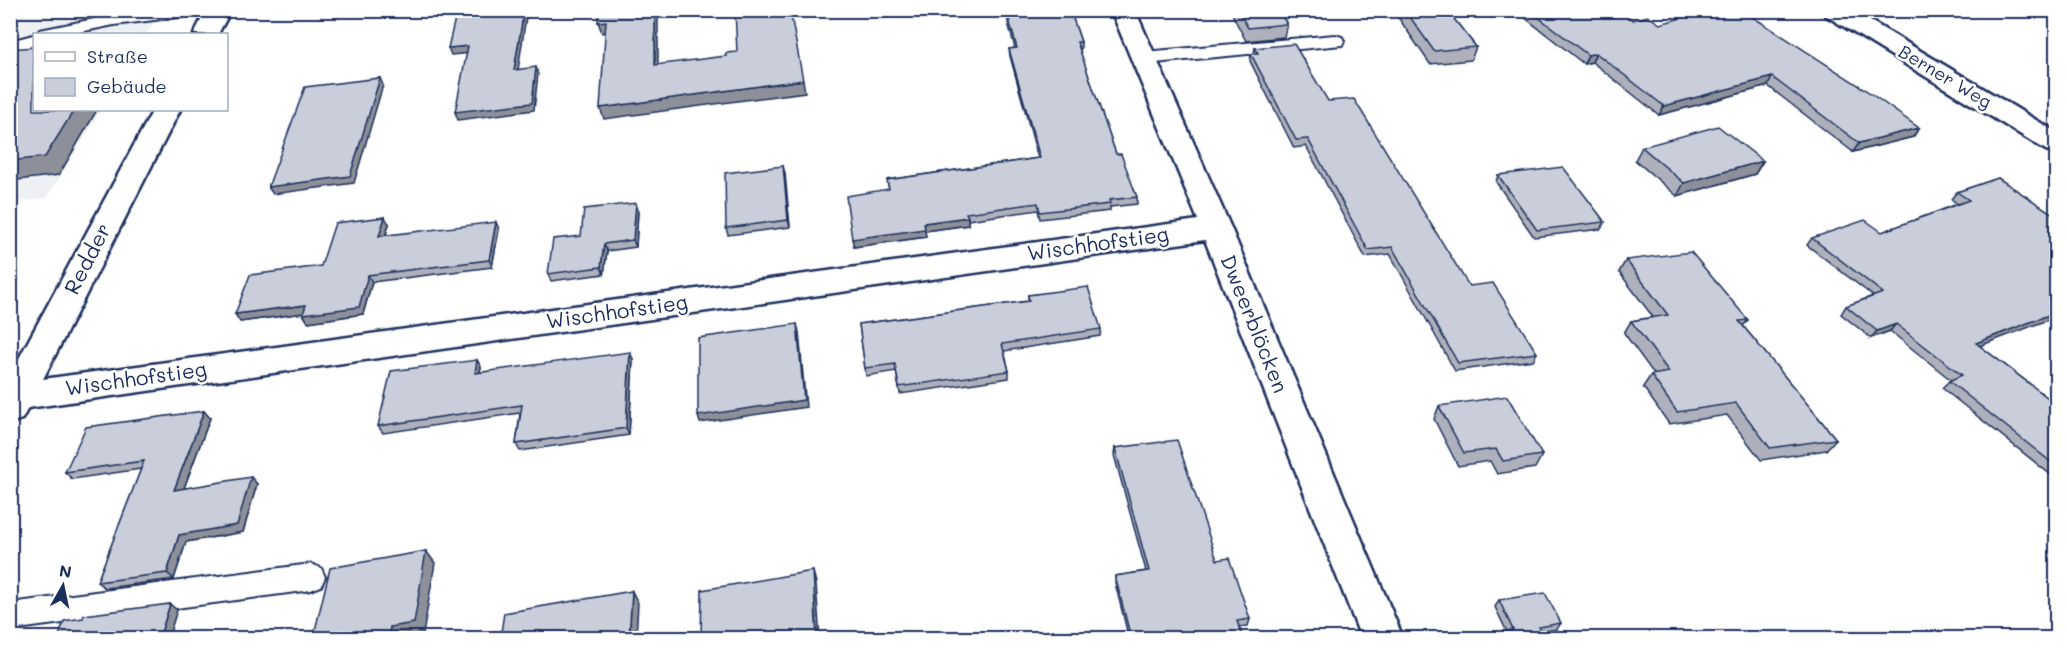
<svg xmlns="http://www.w3.org/2000/svg" width="2067" height="649" font-family="Mali,sans-serif">
	<style>
		.built { fill: #eff0f4 }
		.lines { fill: none; stroke-linecap: round; stroke-linejoin: round }
		.lane-casing { stroke: #1b2f5e; stroke-width: 4 }
		.street-casing { stroke: #1b2f5e; stroke-width: 5 }
		.secondary-casing { stroke: #1b2f5e; stroke-width: 5 }
		.lane { fill: #fff; fill-rule: evenodd }
		.street { fill: #fff; fill-rule: evenodd }
		.secondary { fill: #fff; fill-rule: evenodd }
		.wall { fill: #aeb1bb; stroke: #1b2f5e; stroke-width: 1.5 }
		.shaded-wall { fill: #8d9099; stroke: #1b2f5e; stroke-width: 1.5 }
		.building { fill: #caceda; stroke: #1b2f5e; stroke-width: 1.5 }
		.labels { text-anchor: middle; stroke-width: 5; stroke-linejoin: round; paint-order: stroke }
		.far-street-label { font-size: 18px; fill: #1b2f5e; stroke: #fff }
		.street-label { font-size: 21px; fill: #1b2f5e; stroke: #fff }
	</style>
	<rect width="100%" height="100%" fill="#fff"/>
	<filter id="ink" filterUnits="userSpaceOnUse"><feTurbulence type="fractalNoise" baseFrequency=".0167" numOctaves="2"/><feDisplacementMap in="SourceGraphic" scale="12" xChannelSelector="R" yChannelSelector="G"/><feConvolveMatrix kernelMatrix="1 2 1 2 8 2 1 2 1" color-interpolation-filters="sRGB"/></filter>
	<g filter="url(#ink)">
		<path class="built" d="M 10,11 L 160,11 L 146,34 L 34,34 L 34,110 L 101,110 L 47,198 L 11,203 Z"/>
		<g class="lines">
			<defs>
				<path id="lane" d="M 147,10 L 204,10 L 195,15 L 114,25 L 70,34 L 34,34 L 34,45 L 10,53 L 10,41 L 37,34 L 40,30 L 114,15 Z
					M 1335,35 L 1342,37 L 1344,41 L 1342,45 L 1144,64 L 1137,62 L 1135,58 L 1137,54 L 1144,52 Z
					M 311,564 L 321,568 L 325,577 L 321,586 L 311,590 L 10,630 L 10,603 Z"/>
				<path id="street" d="M 206,10 L 231,10 L 218,34 L 194,34 Z
					M 1111,10 L 1135,10 L 1231,228 L 1403,638 L 1361,638 L 1205,240 L 28,408 L 22,419 L 10,423 L 10,375 L 153,110 L 180,110 L 43,379 L 1198,220 Z"/>
				<path id="secondary" d="M 1822,10 L 1852,10 L 2056,132 L 2056,153 L 2046,150 L 1825,15 Z"/>
			</defs>
			<use href="#lane" class="lane-casing"/>
			<use href="#street" class="street-casing"/>
			<use href="#secondary" class="secondary-casing"/>
			<use href="#lane" class="lane"/>
			<use href="#street" class="street"/>
			<use href="#secondary" class="secondary"/>
		</g>
		<path class="wall" d="M 1010,10 L 1070,10 L 1081,42 L 1081,49 L 1079,49 L 1116,154 L 1137,197 L 1137,204 L 1110,207 L 1110,211 L 1040,219 L 1038,210 L 968,220 L 968,225 L 925,231 L 926,237 L 854,247 L 889,190 L 887,180 L 1038,158 L 1010,56 L 1009,49 L 1015,48 L 1008,23 L 1008,16 L 1012,15 Z
			M 1234,10 L 1278,10 L 1287,24 L 1284,37 L 1246,41 L 1233,16 Z
			M 1393,10 L 1447,10 L 1476,47 L 1471,60 L 1430,64 Z
			M 1515,10 L 1603,10 L 1613,17 L 1660,24 L 1919,128 L 1913,137 L 1853,152 L 1768,86 L 1659,115 L 1592,62 L 1584,64 Z
			M 1255,48 L 1328,101 L 1469,286 L 1537,353 L 1533,360 L 1455,371 L 1390,254 L 1365,257 L 1306,146 L 1294,148 L 1250,61 L 1251,54 L 1254,53 Z
			M 1642,147 L 1763,161 L 1755,174 L 1677,196 L 1635,160 Z
			M 783,166 L 790,227 L 728,235 L 726,228 Z
			M 1498,175 L 1605,222 L 1601,229 L 1534,237 L 1496,182 Z
			M 1998,178 L 1980,346 L 2056,404 L 2056,479 L 1942,388 L 1949,381 L 1951,380 L 1890,331 L 1871,338 L 1841,314 L 1846,306 L 1873,296 L 1807,245 L 1812,238 L 1882,232 L 1958,204 L 1951,199 L 1957,192 Z
			M 638,210 L 636,247 L 607,251 L 604,274 L 551,281 L 548,274 L 581,236 Z
			M 389,224 L 386,235 L 499,229 L 492,267 L 372,282 L 363,314 L 308,322 L 303,314 L 303,313 L 240,322 L 321,266 Z
			M 1626,260 L 1748,320 L 1743,326 L 1836,439 L 1826,450 L 1761,460 L 1727,415 L 1669,424 L 1643,387 L 1651,375 L 1654,374 L 1624,333 L 1631,321 L 1653,317 L 1619,272 Z
			M 1028,295 L 1101,329 L 1100,336 L 1004,351 L 1009,371 L 1009,378 L 900,394 L 896,371 L 866,376 L 859,324 L 1028,301 Z
			M 633,359 L 629,435 L 520,451 L 516,444 L 520,413 L 383,433 L 378,426 L 477,360 L 481,367 L 480,373 Z
			M 1439,406 L 1542,455 L 1535,468 L 1497,474 L 1490,461 L 1458,466 L 1434,419 Z
			M 210,418 L 184,488 L 257,484 L 243,532 L 186,542 L 174,579 L 105,588 L 97,582 L 141,469 L 72,479 L 65,472 Z
			M 1115,448 L 1217,560 L 1250,619 L 1248,626 L 1239,627 L 1243,639 L 1129,639 L 1115,583 L 1115,576 L 1146,571 L 1114,455 Z
			M 1499,600 L 1561,623 L 1557,629 L 1542,632 L 1545,639 L 1473,639 L 1474,637 L 1507,632 L 1495,607 Z"/>
		<path class="shaded-wall" d="M 524,10 L 527,10 L 517,77 L 514,70 Z
			M 655,10 L 658,10 L 658,76 L 655,65 Z
			M 606,21 L 609,32 L 602,33 L 598,22 Z
			M 468,46 L 471,53 L 451,55 L 448,48 Z
			M 1596,53 L 1592,62 L 1584,64 L 1588,55 Z
			M 536,67 L 538,74 L 534,110 L 458,120 L 455,112 Z
			M 1772,77 L 1768,86 L 1659,115 L 1664,106 Z
			M 380,78 L 383,85 L 354,183 L 273,194 L 268,187 Z
			M 803,80 L 805,92 L 604,119 L 600,108 Z
			M 74,110 L 97,110 L 59,175 L 10,181 L 10,161 Z
			M 1919,128 L 1913,137 L 1853,152 L 1859,143 Z
			M 1763,161 L 1755,174 L 1677,196 L 1684,183 Z
			M 783,166 L 785,173 L 790,227 L 788,220 Z
			M 636,203 L 638,210 L 636,247 L 633,240 Z
			M 385,217 L 389,224 L 383,243 L 379,236 Z
			M 968,217 L 968,225 L 925,231 L 926,237 L 854,247 L 852,239 L 924,223 Z
			M 496,222 L 499,229 L 492,267 L 489,260 Z
			M 604,244 L 607,251 L 604,274 L 601,267 Z
			M 368,275 L 372,282 L 363,314 L 308,322 L 303,314 Z
			M 306,305 L 311,312 L 240,322 L 235,314 Z
			M 2056,312 L 2056,317 L 1969,350 L 1976,343 Z
			M 797,324 L 799,332 L 806,407 L 700,423 L 698,416 Z
			M 1896,324 L 1890,331 L 1871,338 L 1877,331 Z
			M 630,352 L 633,359 L 629,435 L 626,428 Z
			M 477,360 L 481,367 L 478,380 L 475,373 Z
			M 204,411 L 210,418 L 181,496 L 174,490 Z
			M 251,477 L 257,484 L 243,532 L 186,542 L 174,579 L 167,573 L 179,535 Z
			M 426,551 L 435,563 L 423,634 L 400,639 L 388,639 L 390,627 Z
			M 813,571 L 816,583 L 820,639 L 817,638 Z
			M 632,591 L 638,603 L 636,639 L 629,639 Z
			M 170,604 L 177,610 L 168,639 L 159,639 Z"/>
		<path class="building" d="M 457,10 L 524,10 L 514,70 L 536,67 L 532,103 L 455,112 L 468,46 L 448,48 Z
			M 599,10 L 655,10 L 655,65 L 726,56 L 726,53 L 737,52 L 735,10 L 790,10 L 803,80 L 600,108 L 606,21 L 598,22 Z
			M 1012,10 L 1070,10 L 1081,42 L 1077,42 L 1116,154 L 1121,154 L 1137,197 L 1109,200 L 1110,204 L 1040,212 L 1038,203 L 966,213 L 968,217 L 924,223 L 925,229 L 852,239 L 846,196 L 889,189 L 887,180 L 1040,158 L 1009,49 L 1017,48 L 1008,16 L 1013,15 Z
			M 1238,10 L 1278,10 L 1287,24 L 1248,28 Z
			M 1405,10 L 1447,10 L 1476,47 L 1434,51 Z
			M 1529,10 L 1603,10 L 1613,17 L 1624,14 L 1633,20 L 1648,16 L 1660,24 L 1710,10 L 1742,10 L 1863,88 L 1919,128 L 1859,143 L 1772,77 L 1664,106 L 1596,53 L 1588,55 Z
			M 1294,44 L 1328,101 L 1354,99 L 1469,286 L 1493,283 L 1537,353 L 1458,363 L 1392,247 L 1368,250 L 1308,139 L 1296,140 L 1251,54 L 1258,53 L 1255,48 Z
			M 34,47 L 34,110 L 74,110 L 45,157 L 10,161 L 10,49 Z
			M 380,78 L 350,176 L 268,187 L 305,87 Z
			M 1718,126 L 1763,161 L 1684,183 L 1642,147 Z
			M 783,166 L 788,220 L 726,228 L 725,173 Z
			M 1563,167 L 1605,222 L 1537,230 L 1498,175 Z
			M 1998,178 L 2056,216 L 2056,312 L 1976,343 L 2056,404 L 2056,466 L 1949,381 L 1962,375 L 1896,324 L 1877,331 L 1846,306 L 1883,293 L 1812,238 L 1865,220 L 1882,232 L 1969,200 L 1957,192 Z
			M 636,203 L 633,240 L 604,244 L 601,267 L 548,274 L 553,239 L 581,236 L 584,209 Z
			M 385,217 L 379,236 L 496,222 L 489,260 L 368,275 L 359,307 L 303,314 L 306,305 L 235,314 L 250,275 L 321,266 L 335,223 Z
			M 1691,252 L 1748,320 L 1739,321 L 1836,439 L 1770,448 L 1736,403 L 1677,412 L 1651,375 L 1669,372 L 1631,321 L 1668,315 L 1626,260 Z
			M 1088,287 L 1101,329 L 1002,344 L 1009,371 L 899,387 L 895,364 L 865,368 L 859,324 L 1029,301 L 1028,295 Z
			M 797,324 L 804,400 L 698,416 L 698,338 Z
			M 630,352 L 626,428 L 516,444 L 522,405 L 378,426 L 391,371 L 477,360 L 475,373 Z
			M 1507,396 L 1542,455 L 1503,461 L 1496,449 L 1464,453 L 1439,406 Z
			M 204,411 L 174,490 L 251,477 L 237,525 L 179,535 L 167,573 L 97,582 L 144,461 L 65,472 L 86,427 Z
			M 1177,440 L 1217,560 L 1229,558 L 1250,619 L 1237,621 L 1243,639 L 1172,639 L 1170,632 L 1131,638 L 1115,576 L 1149,571 L 1115,448 Z
			M 426,551 L 414,623 L 390,627 L 388,639 L 313,639 L 330,568 Z
			M 813,571 L 817,638 L 701,639 L 702,590 Z
			M 632,591 L 629,639 L 500,639 L 504,613 Z
			M 1545,593 L 1561,623 L 1539,627 L 1545,639 L 1475,639 L 1474,637 L 1513,630 L 1499,600 Z
			M 170,604 L 159,639 L 58,639 L 64,621 L 83,618 L 84,615 Z"/>
	</g>
	<g class="labels">
		<g class="far-street-label">
			<text transform="translate(1945 77) rotate(31)" y="6">Berner Weg</text>
		</g>
		<g class="street-label">
			<text transform="translate(1098 244) rotate(-8)" y="7">Wischhofstieg</text>
			<text transform="translate(88 259) rotate(-63)" y="7">Redder</text>
			<text transform="translate(617 312) rotate(-8)" y="7">Wischhofstieg</text>
			<text transform="translate(1254 324) rotate(68)" y="7">Dweerblöcken</text>
			<text transform="translate(136 379) rotate(-8)" y="7">Wischhofstieg</text>
		</g>
	</g>
	<rect width="2067" height="649" fill="none" stroke="#fff" stroke-width="36"/>
	<rect x="18" y="18" width="2031" height="613" fill="none" stroke="#1b2f5e" stroke-width="2" filter="url(#ink)"/>
	<rect x="33" y="33" width="195" height="78" fill="#ffffff" stroke="#a4acbf" stroke-width="1.5"/>
	<rect x="45" y="52" width="30" height="9" fill="#ffffff" stroke="#a4acbf" stroke-width="1.5"/>
	<text x="87" y="63" font-size="18" fill="#1b2f5e">Straße</text>
	<rect x="45" y="78" width="30" height="18" fill="#caceda" stroke="#a4acbf" stroke-width="1.5"/>
	<text x="87" y="93" font-size="18" fill="#1b2f5e">Gebäude</text>
	<g transform="translate(63 586) rotate(9)" stroke="#ffffff" stroke-width="4.5" paint-order="stroke">
	<path d="M0-4.5L10 22L0 15L-10 22Z" fill="#1b2f5e"/>
	<text y="-9" font-size="16" font-weight="bold" text-anchor="middle" fill="#1b2f5e">N</text>
	</g>
</svg>
